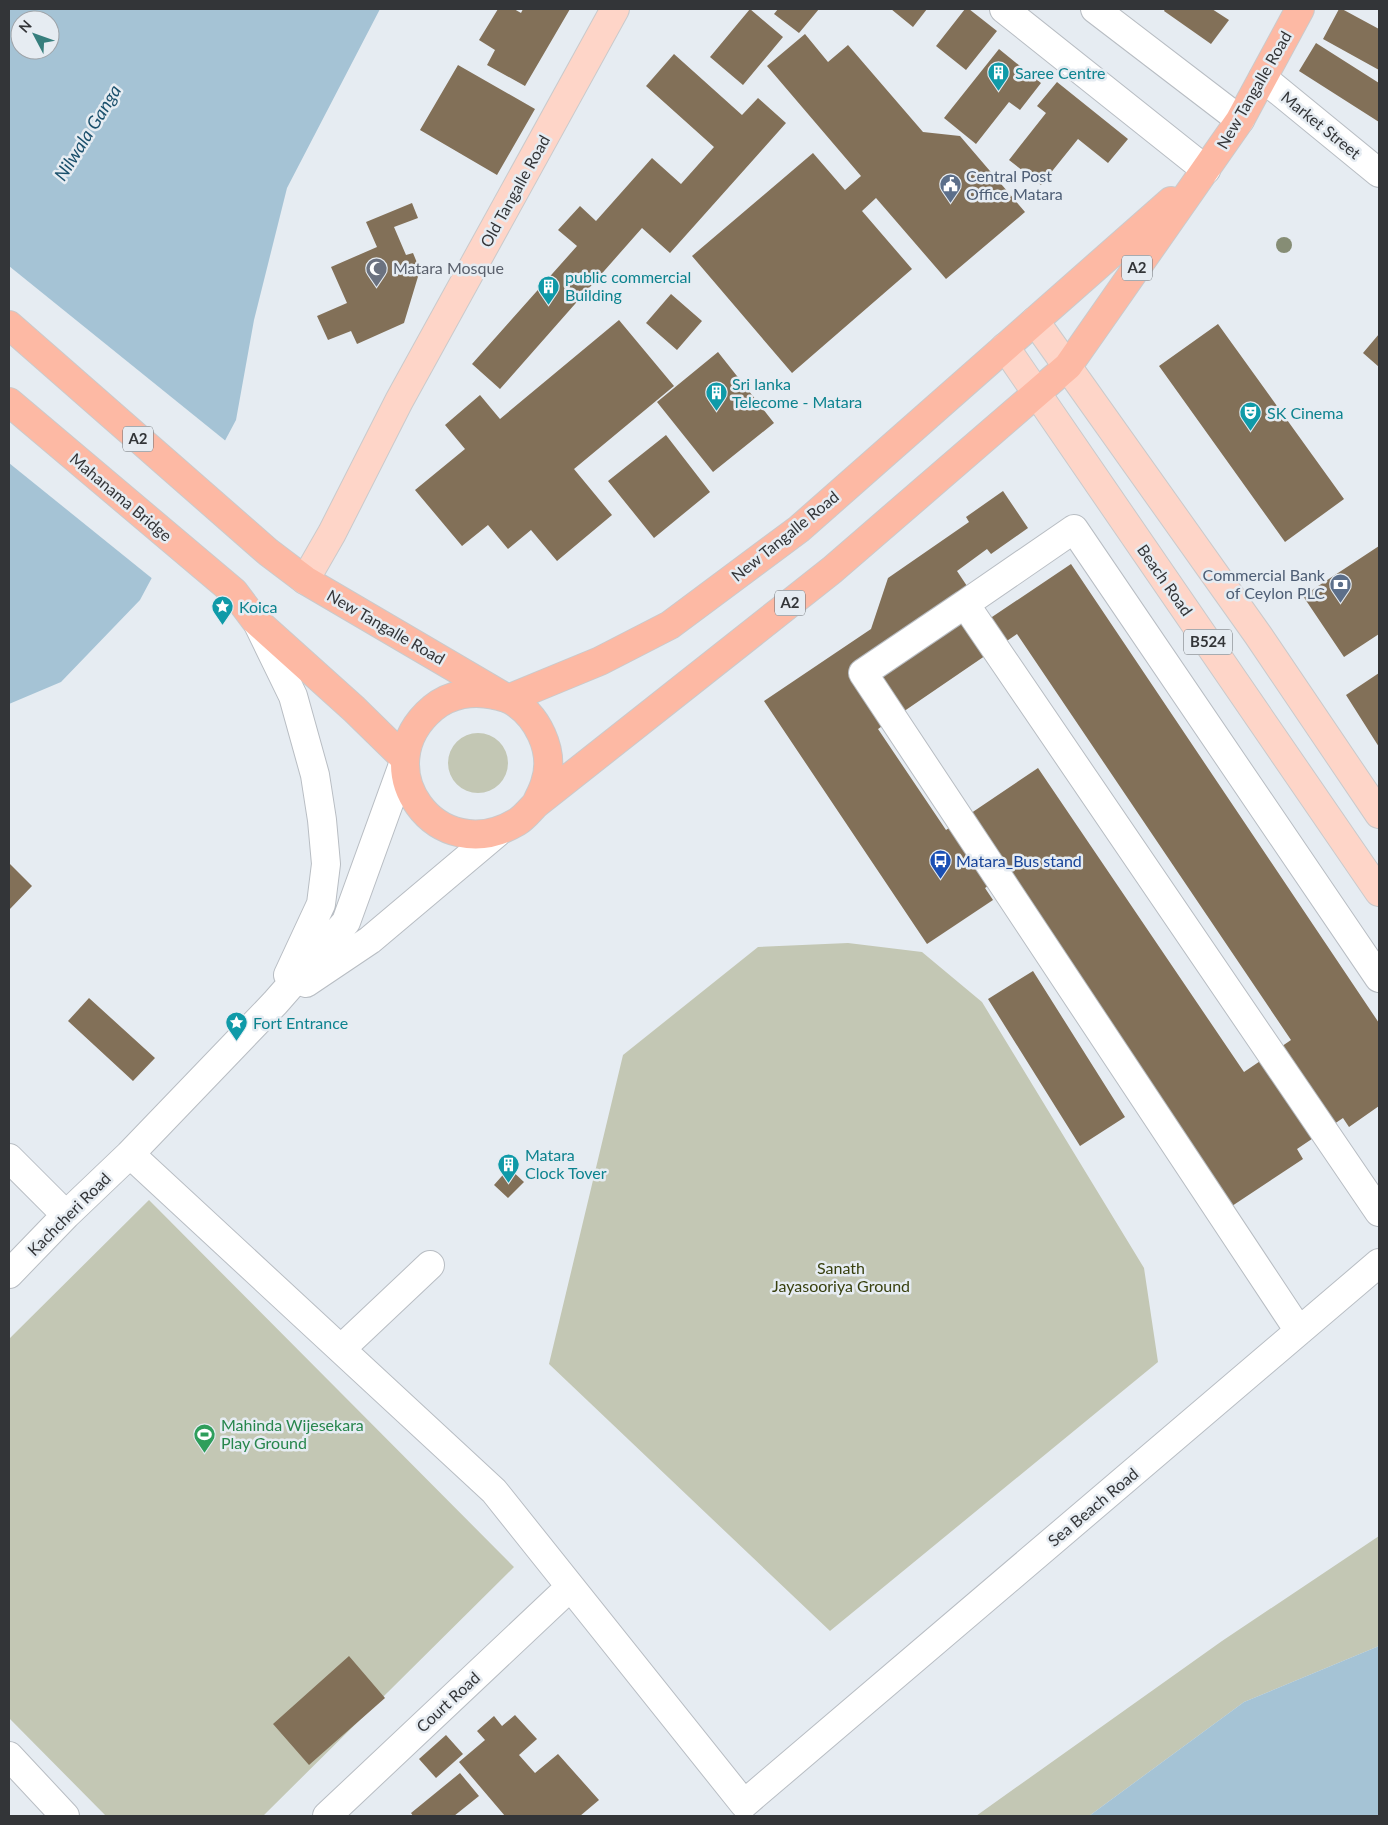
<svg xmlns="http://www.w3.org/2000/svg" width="1388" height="1825" font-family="Lato,sans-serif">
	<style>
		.green { fill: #c3c7b4 }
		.water { fill: #a5c3d5; fill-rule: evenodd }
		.pier { fill: #e6ecf2 }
		.building { fill: #827058; fill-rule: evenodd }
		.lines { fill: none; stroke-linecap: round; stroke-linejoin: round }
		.minor-casing { stroke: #b8bdc3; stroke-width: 30 }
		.major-casing { stroke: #cacacb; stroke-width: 30 }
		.highway-casing { stroke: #cacacb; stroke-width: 30 }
		.minor { stroke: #fff; stroke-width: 28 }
		.major { stroke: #fed5c8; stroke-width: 28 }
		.highway { stroke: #fdb9a4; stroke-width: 28 }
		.tree { fill: #868d75 }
		.labels { text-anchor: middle; stroke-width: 5; stroke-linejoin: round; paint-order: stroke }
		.shield { fill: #e6ecf2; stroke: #696c70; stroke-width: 1 }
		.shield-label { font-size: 15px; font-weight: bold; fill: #333538 }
		.culture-label { font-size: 16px; fill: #0d838f; stroke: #e6ecf2; text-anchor: start }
		.street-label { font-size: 16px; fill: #333538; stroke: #e6ecf2 }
		.service-label { font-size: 16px; fill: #4e5e75; stroke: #e6ecf2; text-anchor: start }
		.worship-label { font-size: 16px; fill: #5b616d; stroke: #e6ecf2; text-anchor: start }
		.transit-label { font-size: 16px; fill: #164399; stroke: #e6ecf2; text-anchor: start }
		.park-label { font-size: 16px; fill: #38400e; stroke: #e6ecf2 }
		.leisure-label { font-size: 16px; fill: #27864d; stroke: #e6ecf2; text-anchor: start }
		.water-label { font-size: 18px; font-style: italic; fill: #1a4f6b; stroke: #e6ecf2 }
	</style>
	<rect width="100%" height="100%" fill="#e6ecf2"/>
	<path class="green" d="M448 763a30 30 0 1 1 60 0a30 30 0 1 1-60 0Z
		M 848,943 L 922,952 L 982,1002 L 1144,1268 L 1158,1362 L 830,1631 L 549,1364 L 623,1055 L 758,947 Z
		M 149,1200 L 514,1567 L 263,1816 L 106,1816 L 9,1718 L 9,1339 Z
		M 1379,1536 L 1379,1646 L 1244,1702 L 1089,1816 L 976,1816 L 1222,1641 Z"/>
	<path class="water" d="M 9,9 L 380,9 L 287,188 L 254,320 L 236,420 L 140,600 L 61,682 L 9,704 ZM 20,20 L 50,20 L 50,50 L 20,50 Z
		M 1379,1646 L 1379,1816 L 1089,1816 L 1244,1702 Z"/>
	<path class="pier" d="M 9,266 L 227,442 L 154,580 L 9,463 Z"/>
	<path class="building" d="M 498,9 L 514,9 L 521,13 L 523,9 L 570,9 L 525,86 L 487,65 L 495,50 L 479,40 Z
		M 750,9 L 783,37 L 743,85 L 710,57 Z
		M 778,9 L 819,9 L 799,33 L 774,14 Z
		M 891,9 L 927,9 L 913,27 Z
		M 965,9 L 969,9 L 997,31 L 966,70 L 936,46 Z
		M 1165,9 L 1212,9 L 1229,20 L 1211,44 L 1164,11 Z
		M 1339,9 L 1342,9 L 1379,29 L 1379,70 L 1323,39 Z
		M 805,34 L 828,62 L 848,45 L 923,132 L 960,136 L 1025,212 L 946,279 L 876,198 L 862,211 L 912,269 L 792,373 L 692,256 L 813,153 L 845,190 L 861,176 L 767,66 Z
		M 1316,43 L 1379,83 L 1379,122 L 1299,71 Z
		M 999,49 L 1041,83 L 1020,110 L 1009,102 L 976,144 L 944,118 Z
		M 674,54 L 742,115 L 758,98 L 786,123 L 670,253 L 642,228 L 500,389 L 472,364 L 577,246 L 558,230 L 580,206 L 596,221 L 652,158 L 681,184 L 714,147 L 646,86 Z
		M 458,65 L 535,109 L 497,175 L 420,130 Z
		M 1057,82 L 1128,139 L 1108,163 L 1078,139 L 1041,185 L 1009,160 L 1046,113 L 1037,106 Z
		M 412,203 L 418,218 L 394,227 L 406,255 L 413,253 L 420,270 L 404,323 L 357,344 L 351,331 L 328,340 L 317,316 L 347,303 L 331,267 L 377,247 L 366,222 Z
		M 671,294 L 702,321 L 677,350 L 646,323 Z
		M 619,320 L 674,386 L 574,469 L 612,515 L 557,561 L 531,530 L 508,549 L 488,525 L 462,546 L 415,490 L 465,449 L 445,425 L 480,395 L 500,419 Z
		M 1218,324 L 1344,499 L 1285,542 L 1159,366 Z
		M 1379,334 L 1379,367 L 1363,353 Z
		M 718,352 L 774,423 L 713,472 L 657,402 Z
		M 666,435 L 710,492 L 654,538 L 608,481 Z
		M 1003,491 L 1028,528 L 991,554 L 987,549 L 957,571 L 989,619 L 1071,564 L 1379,1023 L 1379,1106 L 1349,1127 L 1343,1118 L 1297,1149 L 1303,1159 L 1232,1206 L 1009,872 L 985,888 L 993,900 L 927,944 L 764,701 L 871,629 L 888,578 L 969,522 L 966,517 ZM 1017,634 L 1291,1040 L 1244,1072 L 1038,768 L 946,830 L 878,729 Z
		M 1379,546 L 1379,634 L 1344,657 L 1303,596 Z
		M 1379,673 L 1379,747 L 1346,695 Z
		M 9,863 L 32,886 L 9,910 Z
		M 1033,971 L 1125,1117 L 1080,1146 L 988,999 Z
		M 89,998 L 155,1058 L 133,1081 L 68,1021 Z
		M 509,1168 L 524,1182 L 508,1198 L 494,1185 Z
		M 349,1656 L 385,1698 L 309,1765 L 273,1724 Z
		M 515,1715 L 537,1739 L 519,1755 L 535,1773 L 558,1754 L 599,1800 L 580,1816 L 505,1816 L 459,1762 L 485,1740 L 477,1731 L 494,1716 L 502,1726 Z
		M 446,1735 L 463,1754 L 436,1778 L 419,1759 Z
		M 460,1773 L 479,1796 L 454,1816 L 413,1816 L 411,1813 Z"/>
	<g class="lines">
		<defs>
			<path id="minor" d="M 1004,9 L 1206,170
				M 1095,9 L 1240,120
				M 1263,78 L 1379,173
				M 965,604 L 863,673 L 1299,1331
				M 256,620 L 293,696 L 315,775 L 322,820 L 326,864 L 321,904 L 288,975
				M 405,759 L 346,922 L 275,1003 L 130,1154 L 494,1491 L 744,1804 L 1379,1263
				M 1379,978 L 1074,529 L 965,604 L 1379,1212
				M 306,983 L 370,940 L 497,833
				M 9,1158 L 66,1215
				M 9,1274 L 66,1215 L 130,1154
				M 341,1349 L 430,1265
				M 9,1756 L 65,1816
				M 327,1816 L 570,1587"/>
			<path id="major" d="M 1035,321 L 1258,635 L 1379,814
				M 1005,347 L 1379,892
				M 305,580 L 332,533 L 399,401 L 615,9"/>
			<path id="highway" d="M 9,325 L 268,552 L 305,580 L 508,699 L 600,661 L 670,625 L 799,529 L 1171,201
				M 9,402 L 234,592 L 255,620 L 354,709 L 405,759
				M 536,804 C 539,797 543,790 545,783 C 556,751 537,714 509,699 C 504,697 499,696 494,695 C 473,690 450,694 433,708 C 363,767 437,870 517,822 C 524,818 530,810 536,804 L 832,570 L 1068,366 L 1240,120 L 1300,9"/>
		</defs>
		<use href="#minor" class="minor-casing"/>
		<use href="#major" class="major-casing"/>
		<use href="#highway" class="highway-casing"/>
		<use href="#minor" class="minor"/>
		<use href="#major" class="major"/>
		<use href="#highway" class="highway"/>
	</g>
	<circle class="tree" cx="1284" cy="245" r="8"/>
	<defs>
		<symbol id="building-pin" viewBox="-11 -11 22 30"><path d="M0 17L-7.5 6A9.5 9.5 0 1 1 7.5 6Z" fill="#0f9aa8" stroke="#e6ecf2"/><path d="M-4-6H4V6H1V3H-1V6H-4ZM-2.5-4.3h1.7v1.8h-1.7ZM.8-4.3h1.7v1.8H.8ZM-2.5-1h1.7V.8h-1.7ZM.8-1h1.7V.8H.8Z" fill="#fff"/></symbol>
		<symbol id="civic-pin" viewBox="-11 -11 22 30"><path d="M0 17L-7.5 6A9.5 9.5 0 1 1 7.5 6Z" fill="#5c6f8a" stroke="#e6ecf2"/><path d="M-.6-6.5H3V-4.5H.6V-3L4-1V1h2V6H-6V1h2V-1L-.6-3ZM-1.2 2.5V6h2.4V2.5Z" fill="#fff"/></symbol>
		<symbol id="mosque-pin" viewBox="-11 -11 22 30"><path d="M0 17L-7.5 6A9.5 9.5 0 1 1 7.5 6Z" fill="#6b7280" stroke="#e6ecf2"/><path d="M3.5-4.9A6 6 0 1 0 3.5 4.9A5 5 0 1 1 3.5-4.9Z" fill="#fff"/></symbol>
		<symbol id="theatre-pin" viewBox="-11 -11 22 30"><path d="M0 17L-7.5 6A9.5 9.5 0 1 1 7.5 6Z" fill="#0f9aa8" stroke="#e6ecf2"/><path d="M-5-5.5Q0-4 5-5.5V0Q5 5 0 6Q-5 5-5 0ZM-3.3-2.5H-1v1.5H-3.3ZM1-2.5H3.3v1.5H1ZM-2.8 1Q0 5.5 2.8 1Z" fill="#fff"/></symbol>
		<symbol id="bank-pin" viewBox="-11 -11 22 30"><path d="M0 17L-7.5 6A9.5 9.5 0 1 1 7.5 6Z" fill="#5c6f8a" stroke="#e6ecf2"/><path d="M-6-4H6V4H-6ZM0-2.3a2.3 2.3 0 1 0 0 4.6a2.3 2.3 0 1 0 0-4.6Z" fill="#fff"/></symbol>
		<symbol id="sight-pin" viewBox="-11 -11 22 30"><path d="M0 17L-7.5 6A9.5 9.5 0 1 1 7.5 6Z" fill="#0f9aa8" stroke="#e6ecf2"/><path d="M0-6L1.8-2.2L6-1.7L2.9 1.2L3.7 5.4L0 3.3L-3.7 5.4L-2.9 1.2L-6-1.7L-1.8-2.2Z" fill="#fff"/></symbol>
		<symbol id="bus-pin" viewBox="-11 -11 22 30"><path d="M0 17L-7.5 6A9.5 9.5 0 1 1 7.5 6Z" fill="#1a4fb4" stroke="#e6ecf2"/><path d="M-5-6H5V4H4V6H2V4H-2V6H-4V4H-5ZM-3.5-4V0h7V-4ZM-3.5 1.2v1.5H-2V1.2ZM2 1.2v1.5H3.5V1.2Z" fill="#fff"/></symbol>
		<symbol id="stadium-pin" viewBox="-11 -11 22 30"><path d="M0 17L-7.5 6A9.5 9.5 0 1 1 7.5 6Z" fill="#2e9e5b" stroke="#e6ecf2"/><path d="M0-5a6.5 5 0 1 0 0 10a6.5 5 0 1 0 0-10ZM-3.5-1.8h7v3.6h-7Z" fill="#fff"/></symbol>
	</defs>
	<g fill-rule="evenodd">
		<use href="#building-pin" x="986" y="60" width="25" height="34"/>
		<use href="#civic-pin" x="938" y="172" width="25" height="34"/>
		<use href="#mosque-pin" x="364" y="256" width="25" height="34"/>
		<use href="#building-pin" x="536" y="274" width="25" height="34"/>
		<use href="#building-pin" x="704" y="380" width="25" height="34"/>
		<use href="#theatre-pin" x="1238" y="400" width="25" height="34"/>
		<use href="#bank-pin" x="1328" y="572" width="25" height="34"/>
		<use href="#sight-pin" x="210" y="594" width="25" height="34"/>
		<use href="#bus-pin" x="928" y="848" width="25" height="34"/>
		<use href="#sight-pin" x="224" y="1010" width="25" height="34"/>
		<use href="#building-pin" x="496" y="1152" width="25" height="34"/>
		<use href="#stadium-pin" x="192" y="1422" width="25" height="34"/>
	</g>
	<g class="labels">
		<g class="shield">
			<rect x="1122" y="255.5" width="30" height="25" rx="4"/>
			<rect x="123" y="426.5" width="30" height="25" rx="4"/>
			<rect x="775" y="590.5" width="30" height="25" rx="4"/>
			<rect x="1184" y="629.5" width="48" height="25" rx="4"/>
		</g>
		<g class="shield-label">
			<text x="1137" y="273">A2</text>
			<text x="138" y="444">A2</text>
			<text x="790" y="608">A2</text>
			<text x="1208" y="647">B524</text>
		</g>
		<g class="culture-label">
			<text x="1015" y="79">Saree Centre</text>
			<text x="565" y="283">public commercial<tspan x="565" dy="18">Building</tspan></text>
			<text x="732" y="390">Sri lanka<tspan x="732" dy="18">Telecome - Matara</tspan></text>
			<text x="1267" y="419">SK Cinema</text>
			<text x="239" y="613">Koica</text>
			<text x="253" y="1029">Fort Entrance</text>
			<text x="525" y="1161">Matara<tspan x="525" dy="18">Clock Tover</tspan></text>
		</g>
		<g class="street-label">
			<text transform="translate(1254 90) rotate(-60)" y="6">New Tangalle Road</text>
			<text transform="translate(1321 125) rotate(39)" y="6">Market Street</text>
			<text transform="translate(515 191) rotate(-61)" y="6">Old Tangalle Road</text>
			<text transform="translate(121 497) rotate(40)" y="6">Mahanama Bridge</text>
			<text transform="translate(785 536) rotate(-39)" y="6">New Tangalle Road</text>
			<text transform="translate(1165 580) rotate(55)" y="6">Beach Road</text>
			<text transform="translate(386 627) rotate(30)" y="6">New Tangalle Road</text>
			<text transform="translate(69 1214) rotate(-45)" y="6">Kachcheri Road</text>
			<text transform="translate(1093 1507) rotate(-40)" y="6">Sea Beach Road</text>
			<text transform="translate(448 1702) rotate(-43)" y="6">Court Road</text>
		</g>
		<g class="service-label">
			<text x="966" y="182">Central Post<tspan x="966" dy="18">Office Matara</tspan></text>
			<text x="1325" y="581" text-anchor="end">Commercial Bank<tspan x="1325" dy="18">of Ceylon PLC</tspan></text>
		</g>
		<g class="worship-label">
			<text x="393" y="274">Matara Mosque</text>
		</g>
		<g class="transit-label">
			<text x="956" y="867">Matara_Bus stand</text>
		</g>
		<g class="park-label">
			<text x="841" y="1274">Sanath<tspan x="841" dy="18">Jayasooriya Ground</tspan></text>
		</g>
		<g class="leisure-label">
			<text x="221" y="1431">Mahinda Wijesekara<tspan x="221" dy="18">Play Ground</tspan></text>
		</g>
		<g class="water-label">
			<text transform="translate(88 133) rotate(-58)" y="6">Nilwala Ganga</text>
		</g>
	</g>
	<rect width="1388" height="1825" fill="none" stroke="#333538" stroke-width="20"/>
	<g transform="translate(35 35) rotate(311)"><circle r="24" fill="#e6ecf2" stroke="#9ea3a8"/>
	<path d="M0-4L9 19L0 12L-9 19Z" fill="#367e7d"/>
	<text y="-8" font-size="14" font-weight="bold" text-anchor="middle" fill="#333538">N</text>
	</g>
</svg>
